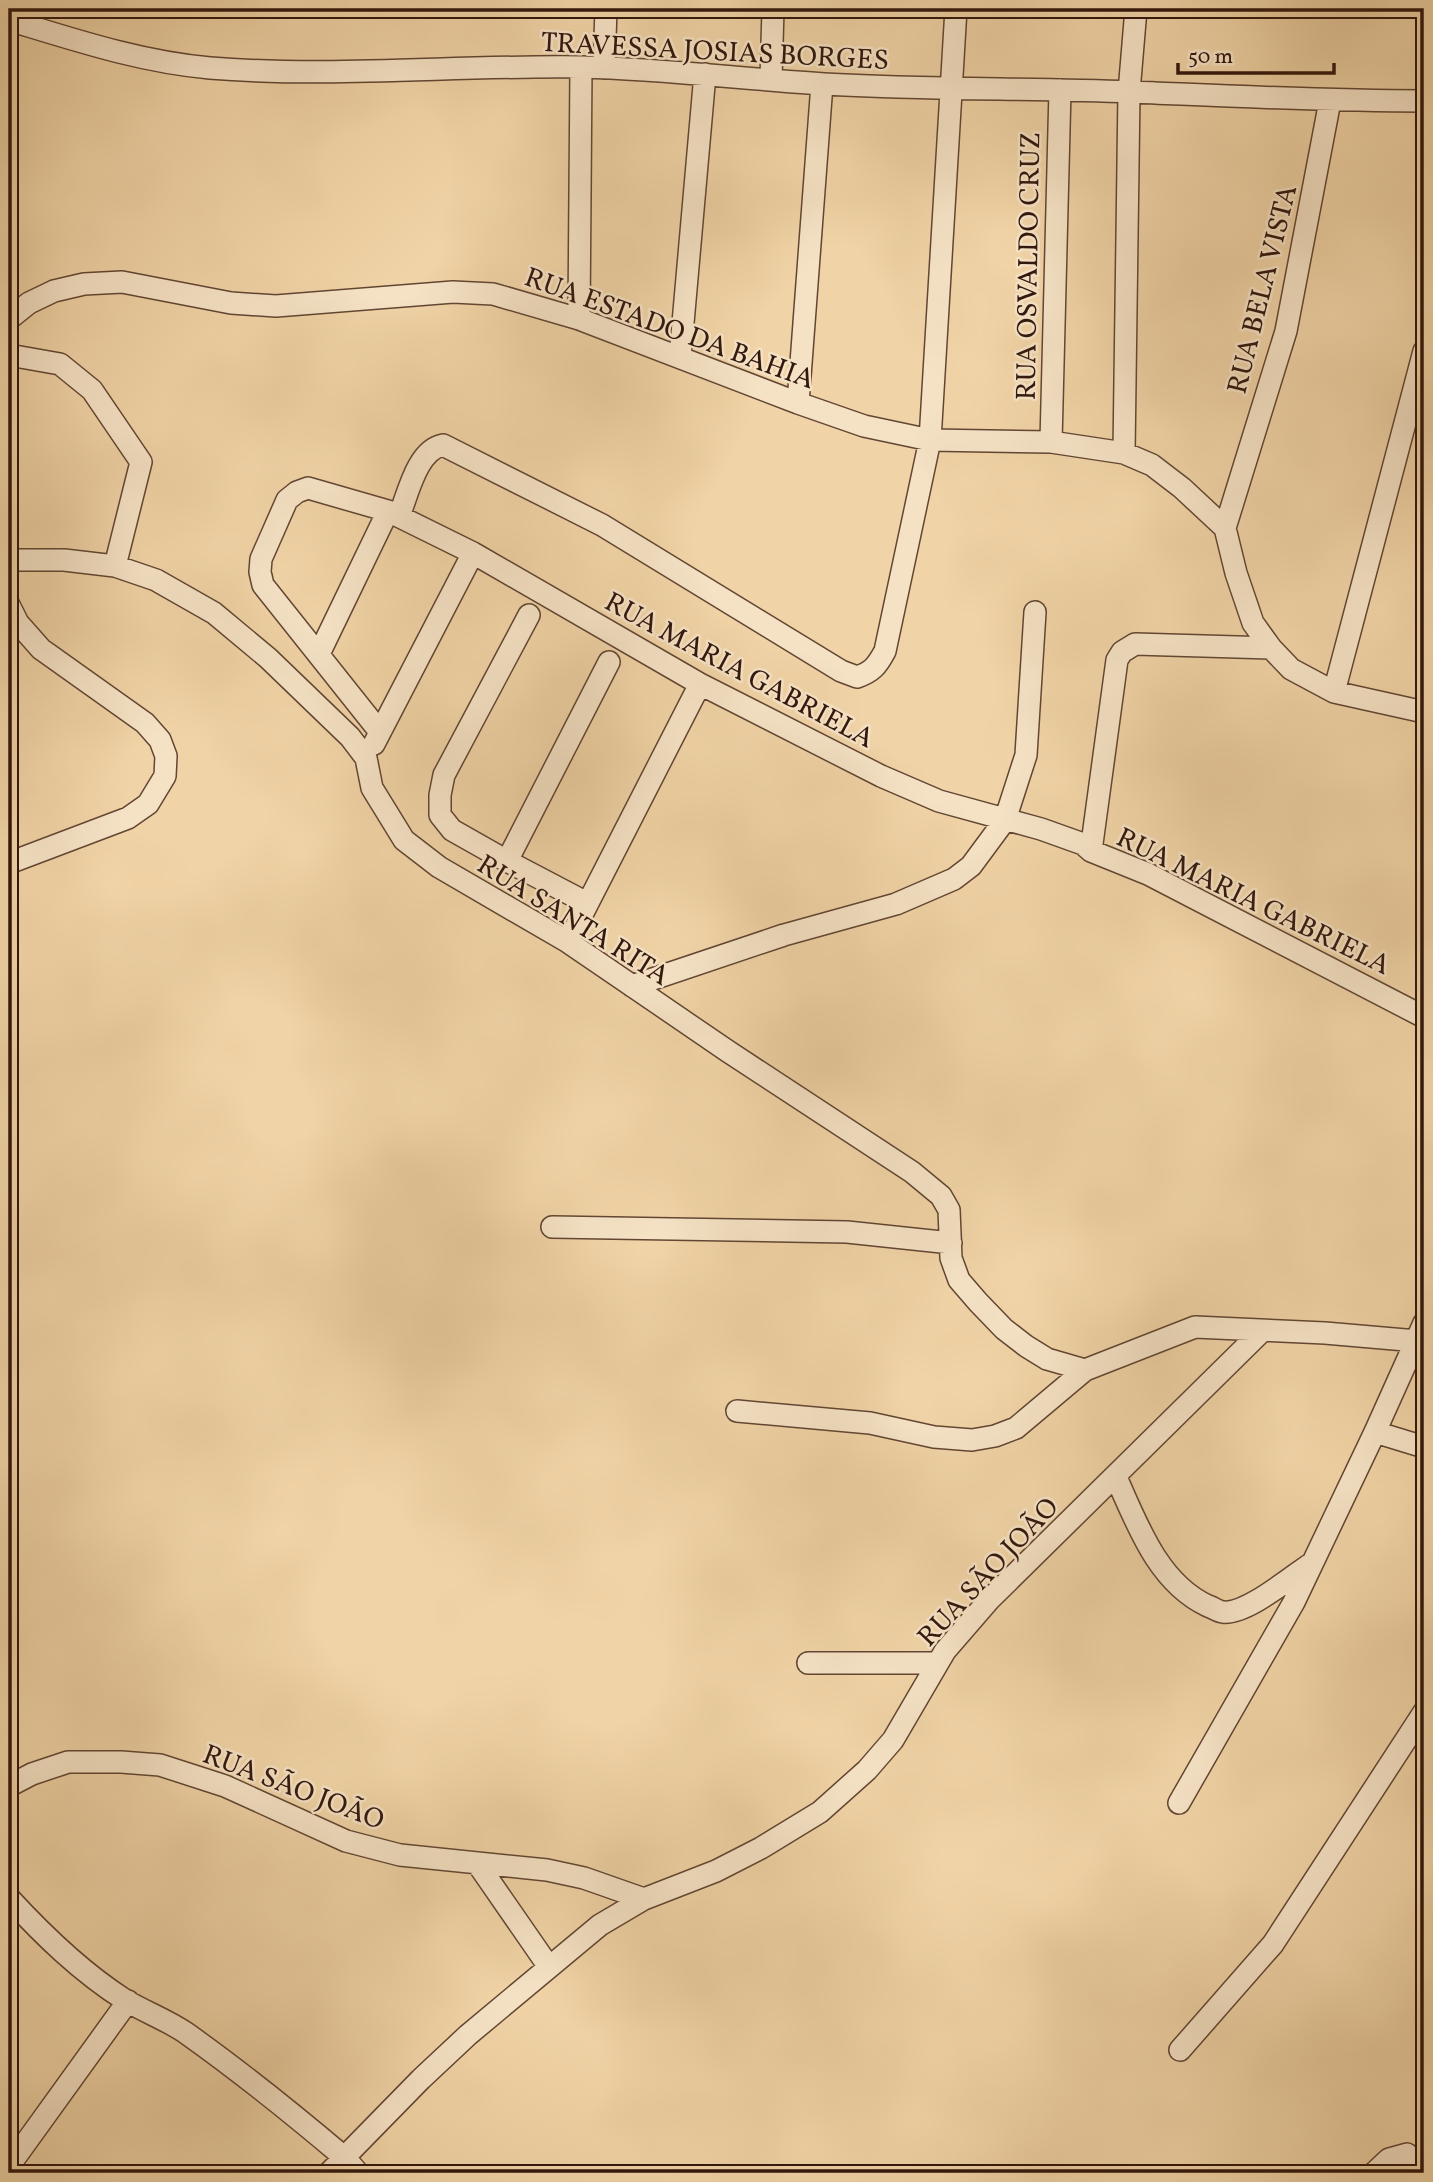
<svg xmlns="http://www.w3.org/2000/svg" width="1433" height="2182" font-family="Vollkorn,serif">
	<style>
		.lines { fill: none; stroke-linecap: round; stroke-linejoin: round }
		.minor-casing { stroke: #624633; stroke-width: 24 }
		.minor { stroke: #f5e2c5; stroke-width: 21 }
		.labels { text-anchor: middle; stroke-width: 5; stroke-linejoin: round; paint-order: stroke }
		.street-label { font-size: 28px; fill: #32170d; stroke: #f5e2c5 }
	</style>
	<rect width="100%" height="100%" fill="#f0d3a6"/>
	<filter id="stains"><feTurbulence type="fractalNoise" baseFrequency=".00286" numOctaves="4"/><feColorMatrix values="0 0 0 0 .2 0 0 0 0 .09 0 0 0 0 .02 0 0 0 .5 -.17"/></filter>
	<radialGradient id="worn" r=".72"><stop offset=".6" stop-color="#630" stop-opacity="0"/><stop offset="1" stop-color="#630" stop-opacity=".3"/></radialGradient>
	<g class="lines">
		<defs>
			<path id="minor" d="M 9,20 C 75,40 141,62 210,68 C 334,78 458,65 582,67 C 663,69 743,79 824,84 C 926,90 1029,88 1131,92 C 1229,96 1326,101 1424,101
				M 604,68 L 606,9
				M 771,79 L 773,9
				M 1330,101 L 1286,331 L 1225,528 L 1236,573 L 1253,623 L 1271,648 L 1291,669 L 1334,692 L 1424,712
				M 9,319 L 29,303 L 54,291 L 84,284 L 122,282 L 231,303 L 276,306 L 453,292 L 493,294 L 579,319 L 798,403 L 864,426 L 930,440 L 1051,442 L 1124,453 L 1152,465 L 1182,488 L 1225,528
				M 579,319 L 581,67
				M 9,355 L 60,364 L 92,390 L 141,462 L 115,566
				M 680,357 L 705,74
				M 798,403 L 822,84
				M 1051,442 L 1060,90
				M 1124,453 L 1129,92 L 1136,9
				M 399,516 C 408,494 417,450 443,445 L 602,525 L 841,671 L 857,677 C 872,672 877,666 885,651 L 930,440 L 956,9
				M 9,560 L 64,560 L 115,566 L 156,580 L 214,613 L 268,658 L 350,737 L 366,758 L 372,788 L 404,840 L 439,867 L 568,942 L 729,1052 L 912,1172 L 941,1196 L 949,1210 L 951,1258 L 959,1280 L 978,1302 L 1004,1329 L 1026,1346 L 1047,1359 L 1085,1370
				M 9,605 L 18,623 L 41,649 L 145,723 L 160,740 L 166,756 L 165,776 L 148,804 L 128,818 L 9,863
				M 529,615 L 444,775 L 440,795 L 440,815 L 452,830 L 507,861 L 587,903
				M 319,654 L 388,511
				M 1334,692 L 1424,351
				M 380,732 L 263,585 L 260,572 L 261,559 L 287,500 L 297,492 L 308,488 L 388,511 L 473,553 L 700,684 L 881,776 L 939,801 L 1041,829 L 1083,844 L 1091,851 L 1148,874 L 1424,1017
				M 374,744 L 473,553
				M 1091,851 L 1117,660 L 1122,652 L 1135,644 L 1271,648
				M 507,861 L 609,662
				M 568,942 L 700,684
				M 632,986 L 784,935 L 896,904 L 954,879 L 971,866 L 1005,820 L 1026,755 L 1035,612
				M 552,1227 L 847,1232 L 951,1243
				M 737,1411 L 870,1423 L 934,1437 L 972,1440 L 995,1436 L 1016,1428 L 1085,1370 L 1195,1327 L 1325,1333 L 1417,1341
				M 1375,1432 L 1424,1447
				M 1116,1477 C 1137,1524 1158,1583 1208,1606 C 1212,1607 1219,1612 1223,1612 C 1246,1615 1292,1576 1312,1563
				M 808,1663 L 937,1663
				M 9,1786 L 32,1774 L 68,1762 L 121,1762 L 160,1765 L 225,1786 L 346,1841 L 400,1855 L 547,1870 L 584,1878 L 644,1899
				M 1179,1803 L 1294,1602 L 1375,1432 L 1424,1323
				M 477,1863 L 549,1967
				M 9,1898 C 44,1936 81,1972 125,2000 C 145,2012 167,2020 186,2033 C 241,2072 293,2114 345,2158 L 358,2173
				M 1180,2050 L 1273,1944 L 1424,1712
				M 9,2166 L 128,2001
				M 329,2173 L 421,2079 L 468,2035 L 600,1925 L 644,1899 L 716,1871 L 761,1848 L 820,1812 L 867,1770 L 893,1740 L 945,1651 L 990,1599 L 1262,1331
				M 1374,2173 L 1389,2159 L 1407,2154 L 1424,2168"/>
		</defs>
		<use href="#minor" class="minor-casing"/>
		<use href="#minor" class="minor"/>
	</g>
	<g class="labels">
		<g class="street-label">
			<text transform="translate(715 50) rotate(3)" y="10">TRAVESSA JOSIAS BORGES</text>
			<text transform="translate(1027 266) rotate(-89)" y="10">RUA OSVALDO CRUZ</text>
			<text transform="translate(1261 289) rotate(-76)" y="10">RUA BELA VISTA</text>
			<text transform="translate(670 327) rotate(20)" y="10">RUA ESTADO DA BAHIA</text>
			<text transform="translate(740 669) rotate(28)" y="10">RUA MARIA GABRIELA</text>
			<text transform="translate(1254 900) rotate(26)" y="10">RUA MARIA GABRIELA</text>
			<text transform="translate(574 919) rotate(32)" y="10">RUA SANTA RITA</text>
			<text transform="translate(987 1571) rotate(-47)" y="10">RUA SÃO JOÃO</text>
			<text transform="translate(294 1786) rotate(21)" y="10">RUA SÃO JOÃO</text>
		</g>
	</g>
	<rect width="1433" height="2182" fill="none" stroke="#f0d3a6" stroke-width="35"/>
	<rect x="10" y="10" width="1412" height="2161" fill="none" stroke="#32170d" stroke-width="3.5"/>
	<rect x="18" y="18" width="1398" height="2147" fill="none" stroke="#32170d" stroke-width="2"/>
	<path d="M1178 63v10h156v-10" fill="none" stroke="#32170d" stroke-width="3.5"/>
	<text x="1188" y="63" font-size="21" fill="#32170d" stroke="#f5e2c5" stroke-width="5" paint-order="stroke">50 m</text>
	<rect width="100%" height="100%" filter="url(#stains)"/>
	<rect width="100%" height="100%" fill="url(#worn)"/>
</svg>
